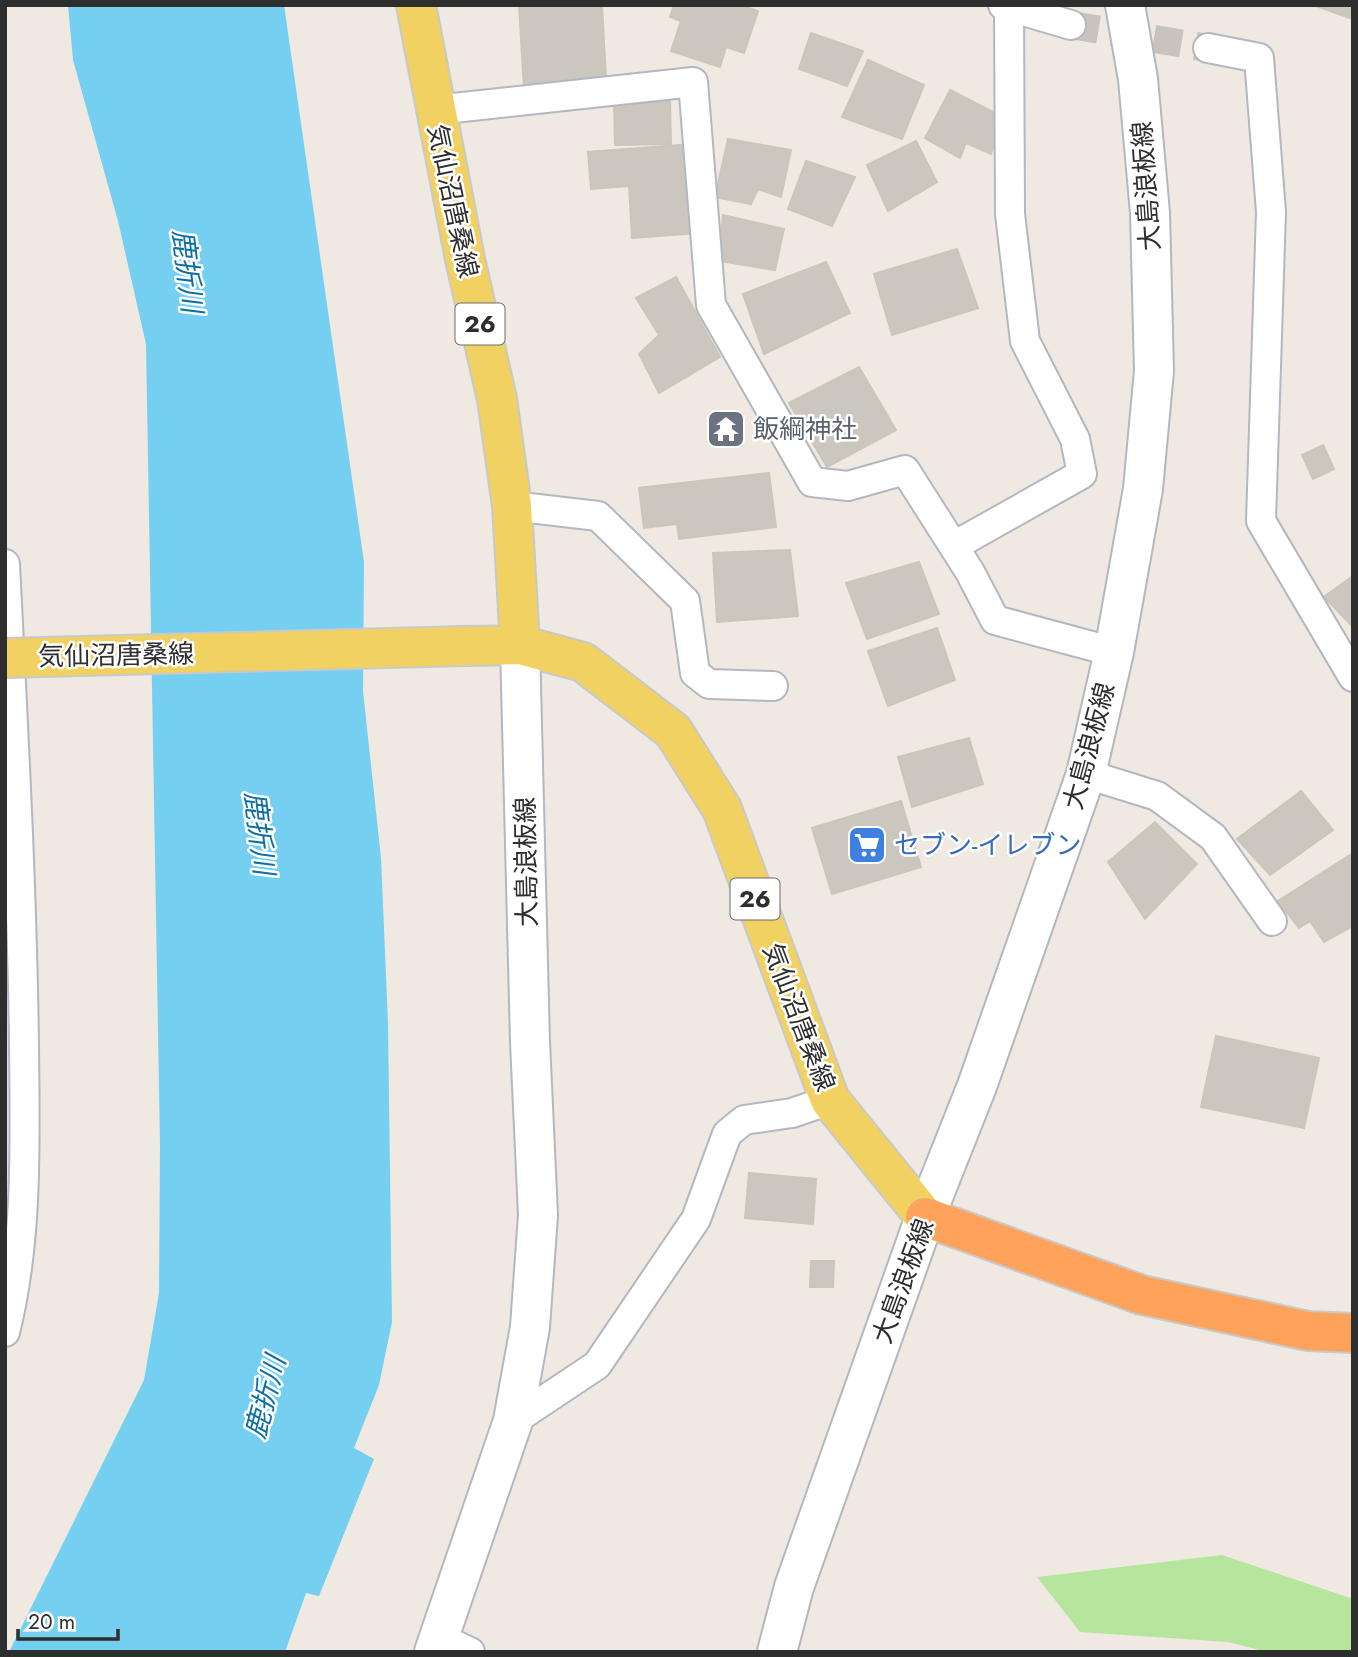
<svg xmlns="http://www.w3.org/2000/svg" width="1358" height="1657" font-family="Jost,'Noto Sans JP',sans-serif">
	<style>
		.industrial { fill: #e3e1e8 }
		.green { fill: #b6e59e }
		.water { fill: #75cff0 }
		.building { fill: #cbc7bf; stroke: #cbc5ba; stroke-width: 2 }
		.lines { fill: none; stroke-linecap: round; stroke-linejoin: round }
		.minor-tunnel { stroke: #c8c4bd; stroke-width: 28; stroke-dasharray: 28 14; stroke-linecap: butt }
		.minor-casing { stroke: #b4b7c1; stroke-width: 32 }
		.secondary-casing { stroke: #b4b7c1; stroke-width: 42 }
		.primary-casing { stroke: #c9c9c9; stroke-width: 42 }
		.motorway-casing { stroke: #c9c9c9; stroke-width: 42 }
		.minor { stroke: #fff; stroke-width: 28 }
		.secondary { stroke: #fff; stroke-width: 38 }
		.primary { stroke: #f2d163; stroke-width: 38 }
		.motorway { stroke: #ffa35c; stroke-width: 38 }
		.primary-bridge-casing { stroke: #c9c9c9; stroke-width: 42; stroke-linecap: butt }
		.primary-bridge { stroke: #f2d163; stroke-width: 38 }
		.labels { text-anchor: middle; stroke-width: 5; stroke-linejoin: round; paint-order: stroke }
		.shield { fill: #fff; stroke: #6d6d6d; stroke-width: 2 }
		.shield-label { font-size: 24px; font-weight: bold; fill: #2e2e2e }
		.street-label { font-size: 26px; fill: #2e2e2e; stroke: #fff }
		.worship-label { font-size: 26px; fill: #5b616d; stroke: #fff; text-anchor: start }
		.shop-label { font-size: 26px; fill: #366cbe; stroke: #fff; text-anchor: start }
		.water-label { font-size: 28px; font-style: italic; fill: #0d6fa3; stroke: #fff }
	</style>
	<rect width="100%" height="100%" fill="#efe9e1"/>
	<path class="industrial" d="M 5,975 L 22,1203 L 5,1358 Z"/>
	<path class="green" d="M 1222,1555 L 1353,1599 L 1353,1652 L 1267,1652 L 1228,1642 L 1080,1632 L 1037,1577 Z"/>
	<path class="water" d="M 68,5 L 284,5 L 364,562 L 363,691 L 381,858 L 388,1023 L 392,1322 L 379,1385 L 354,1448 L 374,1459 L 319,1596 L 306,1593 L 285,1652 L 9,1652 L 144,1380 L 159,1293 L 160,1144 L 146,344 L 118,221 L 73,60 Z"/>
	<path class="building" d="M 519,5 L 602,5 L 606,80 L 524,89 Z
		M 674,5 L 741,5 L 758,11 L 744,53 L 726,47 L 720,67 L 671,51 L 681,21 L 670,17 Z
		M 1313,5 L 1353,5 L 1353,19 Z
		M 811,33 L 863,51 L 847,86 L 799,69 Z
		M 868,60 L 924,85 L 902,139 L 842,117 Z
		M 950,90 L 1003,117 L 991,154 L 966,143 L 960,158 L 925,138 Z
		M 670,100 L 671,144 L 615,145 L 614,101 Z
		M 728,139 L 791,150 L 781,197 L 758,189 L 751,204 L 715,197 Z
		M 916,141 L 937,182 L 888,211 L 867,165 Z
		M 693,144 L 699,233 L 632,238 L 629,186 L 591,189 L 588,152 Z
		M 806,161 L 855,177 L 832,226 L 788,209 Z
		M 723,215 L 784,229 L 775,270 L 719,261 Z
		M 957,249 L 978,308 L 892,335 L 874,274 Z
		M 826,262 L 850,313 L 764,354 L 743,294 Z
		M 676,277 L 720,357 L 659,393 L 639,354 L 659,335 L 636,298 Z
		M 859,367 L 896,430 L 827,467 L 789,403 Z
		M 1323,445 L 1334,469 L 1313,479 L 1302,455 Z
		M 769,473 L 776,527 L 679,539 L 677,524 L 644,528 L 639,488 Z
		M 790,550 L 798,616 L 717,622 L 713,553 Z
		M 919,562 L 939,614 L 867,639 L 846,583 Z
		M 1353,576 L 1353,627 L 1324,597 Z
		M 937,628 L 955,680 L 888,706 L 868,651 Z
		M 969,738 L 983,784 L 912,807 L 898,757 Z
		M 1301,791 L 1333,830 L 1270,875 L 1237,839 Z
		M 901,801 L 921,867 L 832,894 L 812,828 Z
		M 1155,822 L 1197,864 L 1145,919 L 1108,862 Z
		M 1353,853 L 1353,926 L 1324,942 L 1310,921 L 1299,928 L 1278,901 Z
		M 1216,1036 L 1319,1058 L 1304,1128 L 1201,1107 Z
		M 749,1173 L 816,1179 L 813,1224 L 745,1218 Z
		M 811,1261 L 834,1261 L 833,1287 L 810,1287 Z"/>
	<g class="lines">
		<path class="minor-tunnel" d="M 1071,25 L 1208,48"/>
		<defs>
			<path id="minor" d="M 1003,5 L 1071,25
				M 1208,48 L 1259,58 L 1271,212 L 1261,521 L 1353,677
				M 435,110 L 693,82 L 711,305 L 812,482 L 848,486 L 905,470 L 970,572 L 995,620 L 1114,652
				M 512,506 L 598,516 L 685,601 L 695,673 L 709,684 L 773,686
				M 954,546 L 1082,474 L 1075,439 L 1025,341 L 1010,214 L 1009,8
				M 5,564 C 13,725 22,885 24,1046 C 25,1139 28,1241 5,1332
				M 1086,774 L 1157,796 L 1213,837 L 1272,921
				M 513,1421 L 597,1365 L 696,1219 L 727,1134 L 744,1120 L 792,1113 L 830,1100
				M 440,1638 L 470,1652"/>
			<path id="secondary" d="M 434,1652 L 513,1421 L 530,1327 L 538,1215 L 530,1042 L 520,645
				M 777,1652 L 794,1587 L 925,1217 L 977,1086 L 1086,774 L 1114,652 L 1143,489 L 1154,371 L 1150,213 L 1138,79 L 1125,5"/>
			<path id="primary" d="M 416,5 L 465,259 L 497,399 L 512,506 L 520,645
				M 464,646 L 520,645 L 583,662 L 673,731 L 722,809 L 830,1100 L 925,1217"/>
			<path id="motorway" d="M 925,1217 L 1142,1295 L 1308,1331 L 1353,1333"/>
		</defs>
		<use href="#minor" class="minor-casing"/>
		<use href="#secondary" class="secondary-casing"/>
		<use href="#primary" class="primary-casing"/>
		<use href="#motorway" class="motorway-casing"/>
		<use href="#minor" class="minor"/>
		<use href="#secondary" class="secondary"/>
		<use href="#primary" class="primary"/>
		<use href="#motorway" class="motorway"/>
		<defs>
			<path id="primary-bridge" d="M 5,658 L 464,646"/>
		</defs>
		<use href="#primary-bridge" class="primary-bridge-casing"/>
		<use href="#primary-bridge" class="primary-bridge"/>
	</g>
	<defs>
		<symbol id="temple-square" viewBox="-11 -11 22 22"><rect x="-9" y="-9" width="18" height="18" rx="4" fill="#6b7280" stroke="#fff"/><path d="M0-6L5-2H3V0L6.5 2.5H4V6H1.5V3h-3V6H-4V2.5H-6.5L-3 0V-2H-5Z" fill="#fff"/></symbol>
		<symbol id="supermarket-square" viewBox="-11 -11 22 22"><rect x="-9" y="-9" width="18" height="18" rx="4" fill="#3f7fe0" stroke="#fff"/><path d="M-6-5.5h2.5l.6 2H6L4.5 2H-2.5L-4.4-4H-6ZM-1.5 3.2a1.3 1.3 0 1 0 .1 0ZM3 3.2a1.3 1.3 0 1 0 .1 0Z" fill="#fff"/></symbol>
	</defs>
	<g fill-rule="evenodd">
		<use href="#temple-square" x="704" y="407" width="44" height="44"/>
		<use href="#supermarket-square" x="845" y="823" width="44" height="44"/>
	</g>
	<g class="labels">
		<g class="shield">
			<rect x="455.5" y="303.5" width="49" height="41" rx="5"/>
			<rect x="730.5" y="878.5" width="49" height="41" rx="5"/>
		</g>
		<g class="shield-label">
			<text x="480" y="332">26</text>
			<text x="755" y="907">26</text>
		</g>
		<g class="street-label">
			<text transform="translate(1146 186) rotate(-94)" y="9">大島浪板線</text>
			<text transform="translate(453 201) rotate(78)" y="9">気仙沼唐桑線</text>
			<text transform="translate(116 655) rotate(-1)" y="9">気仙沼唐桑線</text>
			<text transform="translate(1089 746) rotate(-75)" y="9">大島浪板線</text>
			<text transform="translate(526 862) rotate(-91)" y="9">大島浪板線</text>
			<text transform="translate(799 1017) rotate(69)" y="9">気仙沼唐桑線</text>
			<text transform="translate(903 1281) rotate(-70)" y="9">大島浪板線</text>
		</g>
		<g class="worship-label">
			<text x="753" y="438">飯綱神社</text>
		</g>
		<g class="shop-label">
			<text x="894" y="854">セブン-イレブン</text>
		</g>
		<g class="water-label">
			<text transform="translate(188 271) rotate(83)" y="10">鹿折川</text>
			<text transform="translate(260 833) rotate(83)" y="10">鹿折川</text>
			<text transform="translate(265 1397) rotate(-75)" y="10">鹿折川</text>
		</g>
	</g>
	<rect width="1358" height="1657" fill="none" stroke="#2e2e2e" stroke-width="14"/>
	<path d="M18 1629v10h100v-10" fill="none" stroke="#2e2e2e" stroke-width="3.5"/>
	<text x="28" y="1629" font-size="21" fill="#2e2e2e" stroke="#ffffff" stroke-width="5" paint-order="stroke">20 m</text>
</svg>
